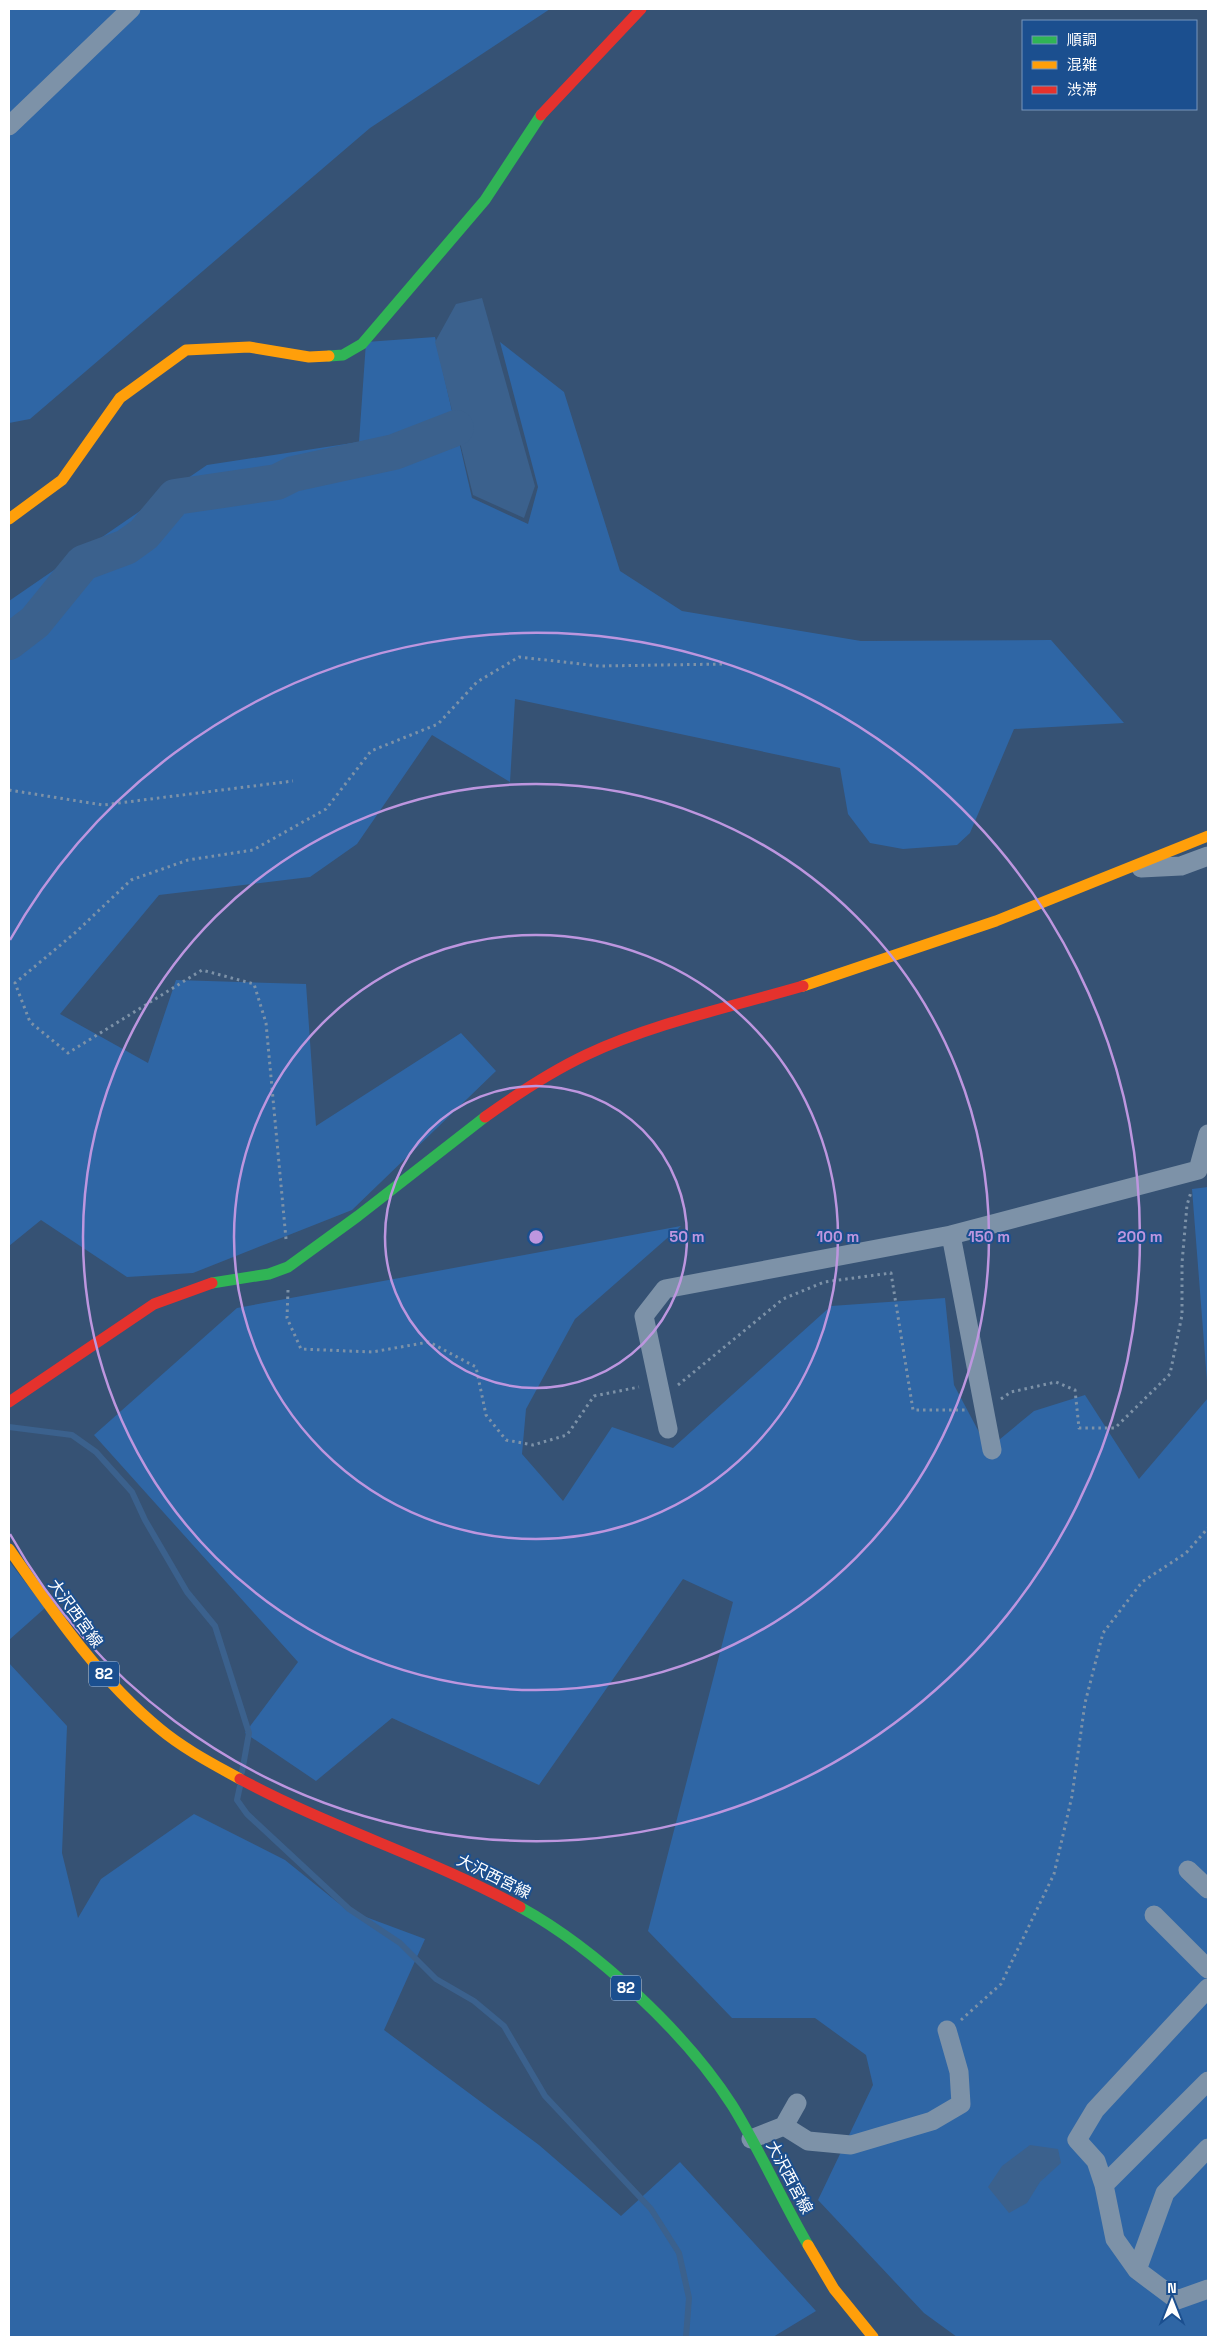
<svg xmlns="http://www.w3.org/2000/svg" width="1217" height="2346" font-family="'Space Grotesk','Noto Sans JP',sans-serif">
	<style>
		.green { fill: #2f66a5 }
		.water { fill: #3b618d }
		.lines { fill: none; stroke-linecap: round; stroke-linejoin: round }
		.stream { stroke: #3b618d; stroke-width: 6 }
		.river { stroke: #3b618d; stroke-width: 36 }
		.path { stroke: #7d92a8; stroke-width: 3; stroke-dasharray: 2.5 4; stroke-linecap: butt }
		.street { stroke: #7d92a8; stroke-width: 19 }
		.fast { stroke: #30b455; stroke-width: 11 }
		.slow { stroke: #ff9f0a; stroke-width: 11 }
		.jam { stroke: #e5322d; stroke-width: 11 }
		.ring { fill: none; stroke: #bd96df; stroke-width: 2.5 }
		.labels { text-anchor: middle; stroke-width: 4; stroke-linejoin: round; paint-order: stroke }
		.shield { fill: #1b4f8f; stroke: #bbcadd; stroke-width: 1 }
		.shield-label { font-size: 15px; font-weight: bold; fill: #fff }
		.street-label { font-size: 16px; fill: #fff; stroke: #1b4f8f }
		.centre { fill: #bd96df; stroke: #1b4f8f; stroke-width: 2.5 }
		.ring-label { font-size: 15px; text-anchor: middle; font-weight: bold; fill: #bd96df; stroke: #1b4f8f; stroke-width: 4; stroke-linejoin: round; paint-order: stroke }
	</style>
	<rect width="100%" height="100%" fill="#365274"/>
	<path class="green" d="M 9,9 L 550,9 L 370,128 L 30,419 L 9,423 Z
		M 435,337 L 472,498 L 528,524 L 538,487 L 500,342 L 564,392 L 620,571 L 682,611 L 861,641 L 1051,640 L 1124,723 L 1014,729 L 970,833 L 957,845 L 903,849 L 870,843 L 848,814 L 840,768 L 515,699 L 510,782 L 432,735 L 357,844 L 310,877 L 159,895 L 60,1014 L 148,1063 L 176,980 L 306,984 L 316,1126 L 461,1033 L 496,1071 L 352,1210 L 193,1273 L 127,1277 L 41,1220 L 9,1246 L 9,601 L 207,465 L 359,442 L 366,342 Z
		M 1208,1187 L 1208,1394 L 1192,1189 Z
		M 681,1226 L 575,1319 L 526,1409 L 522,1454 L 563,1501 L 612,1427 L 673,1448 L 831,1306 L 945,1298 L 954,1385 L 988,1449 L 1034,1411 L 1085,1395 L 1139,1479 L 1208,1398 L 1208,2337 L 957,2337 L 924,2313 L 818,2200 L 873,2085 L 866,2055 L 815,2018 L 732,2018 L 648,1931 L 733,1602 L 683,1579 L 539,1785 L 392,1718 L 316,1781 L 245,1733 L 298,1662 L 94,1435 L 237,1308 Z
		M 9,1561 L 45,1608 L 9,1640 Z
		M 9,1663 L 67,1726 L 62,1853 L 78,1918 L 101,1879 L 194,1814 L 285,1860 L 347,1910 L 425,1939 L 384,2030 L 539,2145 L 621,2216 L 680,2162 L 816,2311 L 773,2337 L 9,2337 Z"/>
	<path class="water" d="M 482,298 L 535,486 L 524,518 L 473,495 L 435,342 L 456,304 Z
		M 1030,2145 L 1058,2149 L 1061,2163 L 1040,2182 L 1027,2203 L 1009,2213 L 988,2187 L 1002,2166 Z"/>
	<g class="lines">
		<path class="stream" d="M 9,1427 L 72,1435 L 96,1452 L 132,1492 L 145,1520 L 187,1592 L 215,1626 L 249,1733 L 242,1772
			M 240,1786 L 237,1800 L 247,1814 L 349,1909 L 400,1943 L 436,1979 L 474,2001 L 504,2026 L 545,2096 L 651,2209 L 679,2253 L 689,2298 L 686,2337"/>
		<path class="river" d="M 9,642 L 35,622 L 83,563 L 126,547 L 144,534 L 175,497 L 277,482 L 293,474 L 394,452 L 456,428"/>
		<path class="path" d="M 9,790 L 103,805 L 293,781
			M 286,1239 L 266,1023 L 254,984 L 202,970 L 68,1053 L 30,1022 L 15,983 L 76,932 L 131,880 L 188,860 L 253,850 L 326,809 L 371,751 L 438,724 L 477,682 L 519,657 L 599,666 L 725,664
			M 288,1290 L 287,1318 L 301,1349 L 372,1352 L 429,1342 L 476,1367 L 486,1415 L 506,1440 L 533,1445 L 567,1435 L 594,1396 L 639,1387
			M 678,1385 L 783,1299 L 824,1282 L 891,1273 L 913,1410 L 966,1410
			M 1001,1399 L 1011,1392 L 1056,1382 L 1075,1390 L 1079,1428 L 1115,1428 L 1170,1374 L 1182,1315 L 1182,1263 L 1187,1205 L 1191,1192
			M 961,2020 L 1001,1984 L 1054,1874 L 1072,1796 L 1085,1703 L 1103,1633 L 1142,1582 L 1186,1553 L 1208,1528"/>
		<path class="street" d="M 9,126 L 131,9
			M 1141,868 L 1181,866 L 1208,856
			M 951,1235 L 1198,1170 L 1208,1134
			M 668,1429 L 644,1316 L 665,1289 L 951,1235 L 992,1450
			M 1188,1870 L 1208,1889
			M 1154,1915 L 1208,1969
			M 784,2126 L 808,2141 L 851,2145 L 932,2121 L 961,2104 L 959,2072 L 947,2030
			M 751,2139 L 784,2126 L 797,2103
			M 1208,2148 L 1165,2193 L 1137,2270 L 1177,2300 L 1208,2289
			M 1104,2185 L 1208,2081
			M 1137,2270 L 1115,2239 L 1104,2185 L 1096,2161 L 1077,2140 L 1095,2110 L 1208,1988"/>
		<path class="fast" d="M 329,356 L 343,355 L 362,344 L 485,200 L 541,115
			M 212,1283 L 269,1274 L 288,1267 L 358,1216 L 485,1117
			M 520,1907 C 596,1949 685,2032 732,2105 C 760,2150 781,2199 808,2245"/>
		<path class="slow" d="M 9,519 L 62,480 L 120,398 L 186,350 L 249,347 L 309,357 L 329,356
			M 803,986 L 996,921 L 1208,836
			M 9,1549 C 54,1613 99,1679 160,1729 C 184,1749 213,1764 240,1779
			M 808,2245 L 834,2289 L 873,2337"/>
		<path class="jam" d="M 541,115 L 641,9
			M 485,1117 C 517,1094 550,1072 586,1055 C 654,1023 731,1007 803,986
			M 9,1402 L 154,1304 L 212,1283
			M 240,1779 C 331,1828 430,1858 520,1907"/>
	</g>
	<g class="ring">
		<circle cx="536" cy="1237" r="151"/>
		<circle cx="536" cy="1237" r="302"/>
		<circle cx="536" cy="1237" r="453"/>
		<path d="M10 940A604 604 0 1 1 10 1534"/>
	</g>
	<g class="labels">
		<g class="shield">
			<rect x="89" y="1661.5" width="30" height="25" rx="4"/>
			<rect x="611" y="1975.5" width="30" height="25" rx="4"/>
		</g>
		<g class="shield-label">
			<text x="104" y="1679">82</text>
			<text x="626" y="1993">82</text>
		</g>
		<g class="street-label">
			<text transform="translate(76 1613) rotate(54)" y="6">大沢西宮線</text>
			<text transform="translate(494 1876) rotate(26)" y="6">大沢西宮線</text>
			<text transform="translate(790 2177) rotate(62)" y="6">大沢西宮線</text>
		</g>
	</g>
	<circle cx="536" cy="1237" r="8" class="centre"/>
	<g class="ring-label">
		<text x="687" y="1242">50 m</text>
		<text x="838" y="1242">100 m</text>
		<text x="989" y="1242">150 m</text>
		<text x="1140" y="1242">200 m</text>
	</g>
	<rect width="1217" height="2346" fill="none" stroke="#ffffff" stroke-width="20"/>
	<rect x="1022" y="20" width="175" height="90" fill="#1b4f8f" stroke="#7695bc"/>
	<rect x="1032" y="36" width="25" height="8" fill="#30b455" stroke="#7695bc"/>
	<text x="1067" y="45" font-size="15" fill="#ffffff">順調</text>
	<rect x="1032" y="61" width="25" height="8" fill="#ff9f0a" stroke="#7695bc"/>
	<text x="1067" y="70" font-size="15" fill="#ffffff">混雑</text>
	<rect x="1032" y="86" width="25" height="8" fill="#e5322d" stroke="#7695bc"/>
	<text x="1067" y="95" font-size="15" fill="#ffffff">渋滞</text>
	<g transform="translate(1172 2301)" stroke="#1b4f8f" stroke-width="4" paint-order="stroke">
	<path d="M0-4L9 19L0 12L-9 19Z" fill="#ffffff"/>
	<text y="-8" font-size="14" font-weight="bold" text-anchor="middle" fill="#ffffff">N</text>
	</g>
</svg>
